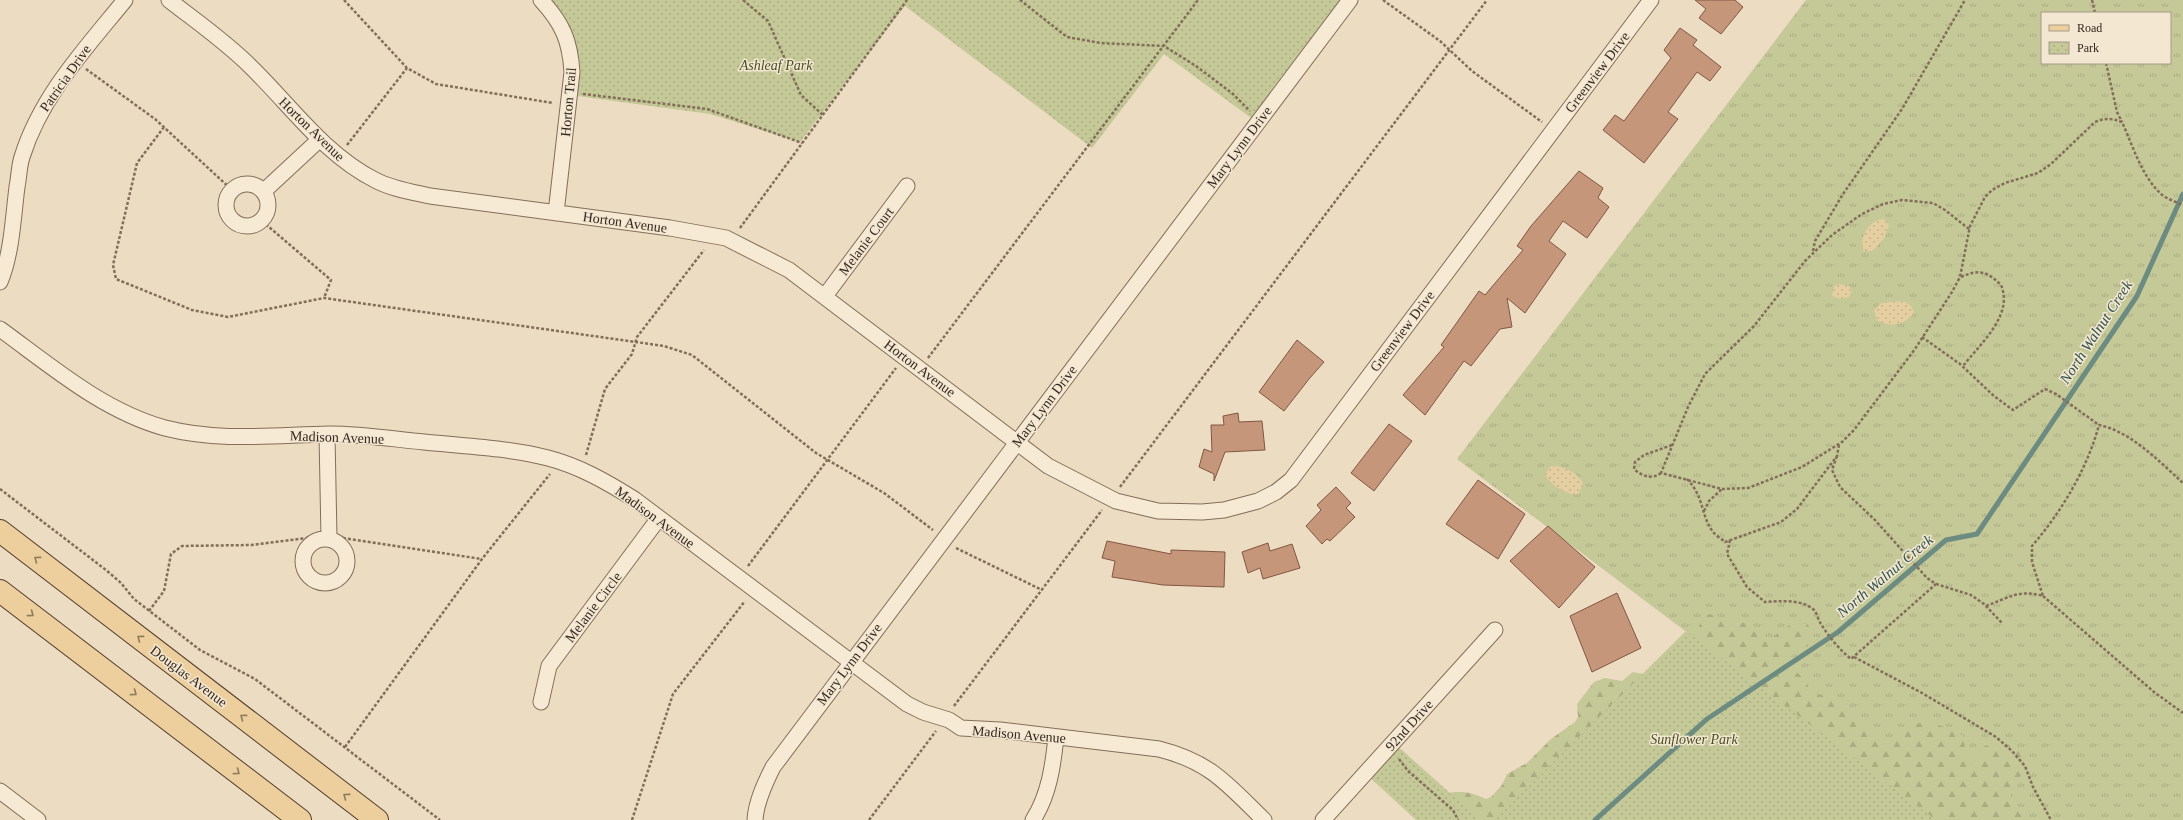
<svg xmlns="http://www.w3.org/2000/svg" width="2183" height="820" font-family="Georgia,serif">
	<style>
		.grass { fill: url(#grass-tufts); fill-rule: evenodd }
		.forest { fill: url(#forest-firs) }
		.sand { fill: url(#sand-dots) }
		.park { fill: url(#park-dots) }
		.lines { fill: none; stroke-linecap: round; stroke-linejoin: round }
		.stream { stroke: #6c8b81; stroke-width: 5 }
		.building { fill: #c6967a; stroke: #815742 }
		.street-casing { stroke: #836e5a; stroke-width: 17 }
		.primary-casing { stroke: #513d2f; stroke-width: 24 }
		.path { stroke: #836e5a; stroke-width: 2.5; stroke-dasharray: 3 2; stroke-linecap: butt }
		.street { stroke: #f6ead4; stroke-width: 15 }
		.primary { stroke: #eccf9c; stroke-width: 22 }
		.oneway { stroke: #907b5d }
		.labels { text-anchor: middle; stroke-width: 3; stroke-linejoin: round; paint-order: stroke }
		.park-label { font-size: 14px; font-style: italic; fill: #474f26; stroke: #f3e7d1 }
		.street-label { font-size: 14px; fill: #34271e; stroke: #f3e7d1 }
		.water-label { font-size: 15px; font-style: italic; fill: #2e534e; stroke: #f3e7d1 }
	</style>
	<defs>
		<pattern id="grass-tufts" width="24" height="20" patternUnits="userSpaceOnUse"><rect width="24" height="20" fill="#c5c897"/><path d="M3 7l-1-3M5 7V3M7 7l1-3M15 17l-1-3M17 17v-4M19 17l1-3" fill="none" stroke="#aaac82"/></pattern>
		<pattern id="forest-firs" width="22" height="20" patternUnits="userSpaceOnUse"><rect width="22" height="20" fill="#c5c897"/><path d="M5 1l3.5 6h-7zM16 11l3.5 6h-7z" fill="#aaac82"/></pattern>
		<pattern id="sand-dots" width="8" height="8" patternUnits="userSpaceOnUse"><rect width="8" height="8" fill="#e5cfa1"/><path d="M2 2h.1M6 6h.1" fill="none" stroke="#c5b28a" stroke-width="1.8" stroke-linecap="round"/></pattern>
		<pattern id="park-dots" width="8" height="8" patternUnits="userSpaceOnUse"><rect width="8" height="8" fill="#c5c897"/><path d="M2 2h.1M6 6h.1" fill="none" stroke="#aaac82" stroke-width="1.8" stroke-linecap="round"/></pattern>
	</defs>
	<rect width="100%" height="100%" fill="#ebdcc2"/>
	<path class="grass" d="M 1806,0 L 2183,0 L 2183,820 L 1936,820 L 1457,459 ZM 2042,13 L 2170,13 L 2170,63 L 2042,63 Z"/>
	<path class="forest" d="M 1706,614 L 1717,615 L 1725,622 L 1749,623 L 1754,626 L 1759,636 L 1771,638 L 1795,621 L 1806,624 L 1814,631 C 1809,647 1798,653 1783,660 L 1784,665 C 1789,668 1795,670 1799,674 C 1805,680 1808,689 1815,693 C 1823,697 1833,694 1841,700 C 1855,712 1872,741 1892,741 C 1898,742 1901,736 1904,733 C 1921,713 1942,726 1962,735 C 1966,745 1965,757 1970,765 L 1976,761 L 1980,749 C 1987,744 1992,743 2000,743 C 2006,743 2013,746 2018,749 C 2041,763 2010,783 2011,796 C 2012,806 2020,813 2025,820 L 1436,820 L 1428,797 C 1452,792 1463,788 1486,799 L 1491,797 L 1502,785 L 1507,774 L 1527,763 L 1551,739 L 1575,722 L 1578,717 L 1577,704 L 1594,682 L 1605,678 L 1622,681 L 1633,672 L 1649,675 L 1688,645 Z"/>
	<path class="sand" d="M 1884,219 L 1889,226 L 1884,238 L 1873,251 L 1864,251 C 1858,238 1870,219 1884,219 Z
		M 1839,284 L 1849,286 L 1852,290 L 1849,297 L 1841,299 L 1832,296 L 1834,286 Z
		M 1904,301 L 1911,306 L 1914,312 C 1906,325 1891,328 1877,320 L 1874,310 L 1881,303 Z
		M 1551,466 C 1562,465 1578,473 1583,483 L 1579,493 L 1575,495 C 1563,492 1550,485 1545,474 Z"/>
	<path class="park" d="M 541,0 L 1350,0 L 1258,123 L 1164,54 L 1092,148 L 905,6 L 800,142 L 710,114 L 570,95 L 571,53 Z
		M 1686,631 L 1936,820 L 1495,820 Z
		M 1393,742 L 1480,820 L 1416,820 L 1365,773 Z"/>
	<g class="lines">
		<path class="stream" d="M 1595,820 L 1707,719 L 1838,632 L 1946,540 L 1977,534 L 2137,296 L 2183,194"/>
	</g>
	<path class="building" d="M 1695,0 L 1735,0 L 1743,7 L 1721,34 L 1699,18 L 1706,9 Z
		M 1680,28 L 1697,40 L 1693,45 L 1721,67 L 1710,81 L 1697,72 L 1668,112 L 1678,119 L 1644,163 L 1603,130 L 1615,115 L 1624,121 L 1671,58 L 1664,50 Z
		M 1579,171 L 1603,188 L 1598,198 L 1609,207 L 1587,238 L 1563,221 L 1549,241 L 1566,254 L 1525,313 L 1507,298 L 1512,327 L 1500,329 L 1471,366 L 1464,361 L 1425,415 L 1403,395 L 1444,347 L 1441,345 L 1479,291 L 1485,295 L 1523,250 L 1517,246 L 1531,226 Z
		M 1297,340 L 1324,362 L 1309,379 L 1284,411 L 1259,392 Z
		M 1238,413 L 1239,422 L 1262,421 L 1265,450 L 1225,452 L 1214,481 L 1214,474 L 1199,467 L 1204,449 L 1212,452 L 1211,425 L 1224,425 L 1223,416 Z
		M 1389,424 L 1412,441 L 1374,491 L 1351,473 Z
		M 1478,480 L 1525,514 L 1498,559 L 1446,524 Z
		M 1336,487 L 1351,503 L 1346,508 L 1355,517 L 1330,541 L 1327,539 L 1322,544 L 1306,526 L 1321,510 L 1317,505 Z
		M 1548,526 L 1595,567 L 1559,608 L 1510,561 Z
		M 1107,541 L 1171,554 L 1171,550 L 1225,552 L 1224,587 L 1163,585 L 1112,577 L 1115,561 L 1102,558 Z
		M 1268,543 L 1270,551 L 1292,544 L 1300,568 L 1263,579 L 1260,568 L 1248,573 L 1242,552 Z
		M 1617,593 L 1641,648 L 1592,672 L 1570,616 Z"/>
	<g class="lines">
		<defs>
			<path id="street" d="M 169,0 C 197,22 226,42 251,67 C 291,106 325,155 375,180 C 392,189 412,192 430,196 L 670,228 L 726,238 L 789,270 L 1048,466 L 1116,501 L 1158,511 L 1202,512 L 1224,510 L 1258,501 L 1276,492 L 1291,480 L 1651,0
				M 541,0 C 563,24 570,41 572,72 L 556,213
				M226 205a21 21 0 1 1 42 0a21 21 0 1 1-42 0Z
				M 264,191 L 320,139
				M 0,282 C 12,253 13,218 17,187 C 19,177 19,166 22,157 C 41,96 85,49 125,0
				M 825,296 L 907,186
				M 0,329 C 51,366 103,411 165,428 C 220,442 274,435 330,434 C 361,434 393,439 424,442 C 466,446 508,448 548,458 C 579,466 607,482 634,499 L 907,704 L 923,712 L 949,720 L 961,728 L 1000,730 L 1159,749 C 1211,762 1228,785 1264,820
				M 327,435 L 329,538
				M303 561a22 22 0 1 1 44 0a22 22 0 1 1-44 0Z
				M 541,702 L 549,666 L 659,518
				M 0,791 L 38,820
				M 755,820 C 756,802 765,783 773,767 L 1350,0
				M 1033,820 C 1049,795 1053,766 1056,737
				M 1323,820 L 1495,630"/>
			<path id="primary" d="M 0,531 L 377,820
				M 0,591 L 300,820"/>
		</defs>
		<use href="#street" class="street-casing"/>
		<use href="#primary" class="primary-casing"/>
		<path class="path" d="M 344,0 L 407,68 L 436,84 L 553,103
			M 743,0 L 768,21 L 801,95 L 823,115
			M 1020,0 L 1067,37 L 1101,43 L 1164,46 L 1196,66 L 1233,94 L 1250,111
			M 1383,0 L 1440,41 L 1472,71 L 1542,122
			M 2092,0 L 2095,13
			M 2106,63 L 2117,112 L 2122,122
			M 86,69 L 155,119 L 232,190
			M 583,94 L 707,109 L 802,143
			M 164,127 L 137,163 L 113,265 L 116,279 L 192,310 L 228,317 L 324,298 L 664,346 L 692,355 L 816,453 L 884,493 L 933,530
			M 347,145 L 407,68
			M 262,221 L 331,280 L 324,298
			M 740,228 L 907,0
			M 1969,229 L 1945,210 L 1933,203 L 1902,200 L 1883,204 L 1862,214 L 1832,235 L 1805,261 L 1754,326 L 1705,374 L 1688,407 L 1661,473 L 1722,489 L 1748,488 L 1802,467 L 1842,442 L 1854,430 L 1915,349 L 1952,292 L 1960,277 L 1970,226 L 1985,197 L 1992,190 L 2005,183 L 2038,173 L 2051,164 L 2095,122 C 2105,118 2111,118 2122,122 C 2133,146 2141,175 2161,194 C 2167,199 2176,202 2183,205
			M 1813,251 L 1815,241 L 1843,194 L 1902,109 L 1965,0
			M 1961,277 C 1979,269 1987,271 2001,285 C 2014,315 1980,344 1963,366
			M 1922,337 L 1960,364 L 1994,396 L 2013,410 L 2045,389 L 2056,394 L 2099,425
			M 928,358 L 1198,0
			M 586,455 L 605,389 L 632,354 L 637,337 L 704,250
			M 1661,473 C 1652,480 1642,476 1634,469 L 1635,462 L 1644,455 L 1672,445
			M 1687,479 C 1705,498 1700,514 1713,532 C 1716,536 1722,539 1725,542 L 1781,522 L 1797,509 L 1837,456 L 1839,445
			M 1120,487 L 1487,0
			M 0,489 L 106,570 L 121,583 L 134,599 L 200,650 L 255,679 L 440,820
			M 1704,511 L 1709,501 L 1722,489
			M 343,538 L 482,559
			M 1730,540 L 1727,554 L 1747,587 L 1765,602 C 1779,601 1803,599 1814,610 C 1817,613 1818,620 1821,624 C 1829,637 1839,649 1851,659 L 1936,584 L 1927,578 L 1875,520 L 1840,487 L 1832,470 L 1837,456
			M 956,548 L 1042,590
			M 748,566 L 896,368
			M 1936,584 L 1971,595 L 1984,604 L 2002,623
			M 2043,596 L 2154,692 L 2183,713
			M 1986,606 C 2008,598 2019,589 2043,596 L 2032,562 L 2032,546 C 2062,511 2087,469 2099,425 C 2130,431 2160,462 2183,483
			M 149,611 L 164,591 L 171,554 L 182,546 L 251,545 L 315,537
			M 1854,657 L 1922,693 L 1996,737 L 2012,751 L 2025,766 L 2033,787 L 2051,820
			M 954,706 L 1102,510
			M 345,747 L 482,559 L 550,474
			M 1399,759 L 1408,771 L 1453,810 L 1458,820
			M 632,820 L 673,694 L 745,601
			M 869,820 L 936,731"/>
		<use href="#street" class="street"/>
		<use href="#primary" class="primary"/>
	</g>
	<defs><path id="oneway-chevron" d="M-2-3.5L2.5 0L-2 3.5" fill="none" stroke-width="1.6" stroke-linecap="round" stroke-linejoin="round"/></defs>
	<g class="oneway">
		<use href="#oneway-chevron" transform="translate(37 559) rotate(-143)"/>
		<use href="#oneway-chevron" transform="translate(31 614) rotate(37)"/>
		<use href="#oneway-chevron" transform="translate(140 638) rotate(-143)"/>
		<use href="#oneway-chevron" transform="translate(134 693) rotate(37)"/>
		<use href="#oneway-chevron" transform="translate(243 717) rotate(-143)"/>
		<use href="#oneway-chevron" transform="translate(237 772) rotate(37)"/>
		<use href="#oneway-chevron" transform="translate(346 796) rotate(-143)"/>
	</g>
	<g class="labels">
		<g class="park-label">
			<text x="776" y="70">Ashleaf Park</text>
			<text x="1694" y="744">Sunflower Park</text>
		</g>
		<g class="street-label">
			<text transform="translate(1597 72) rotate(-53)" y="5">Greenview Drive</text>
			<text transform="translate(65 78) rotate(-55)" y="5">Patricia Drive</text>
			<text transform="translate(568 102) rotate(-85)" y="5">Horton Trail</text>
			<text transform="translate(312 129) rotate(44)" y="5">Horton Avenue</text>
			<text transform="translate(1239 147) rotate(-53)" y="5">Mary Lynn Drive</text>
			<text transform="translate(625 222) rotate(8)" y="5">Horton Avenue</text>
			<text transform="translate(866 241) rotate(-53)" y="5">Melanie Court</text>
			<text transform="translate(1402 331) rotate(-53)" y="5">Greenview Drive</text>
			<text transform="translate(920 368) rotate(37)" y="5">Horton Avenue</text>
			<text transform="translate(1044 406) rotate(-53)" y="5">Mary Lynn Drive</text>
			<text transform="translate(337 437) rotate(2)" y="5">Madison Avenue</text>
			<text transform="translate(655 517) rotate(36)" y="5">Madison Avenue</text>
			<text transform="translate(593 607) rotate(-53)" y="5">Melanie Circle</text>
			<text transform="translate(849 664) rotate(-53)" y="5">Mary Lynn Drive</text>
			<text transform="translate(189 676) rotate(37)" y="5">Douglas Avenue</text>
			<text transform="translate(1409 725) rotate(-48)" y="5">92nd Drive</text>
			<text transform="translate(1019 734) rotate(5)" y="5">Madison Avenue</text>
		</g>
		<g class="water-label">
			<text transform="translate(2096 332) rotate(-57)" y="5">North Walnut Creek</text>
			<text transform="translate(1885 576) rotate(-40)" y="5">North Walnut Creek</text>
		</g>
	</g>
	<rect x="2041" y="12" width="130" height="52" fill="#f3e7d1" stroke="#a79a89"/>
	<rect x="2049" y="25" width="20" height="6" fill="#eccf9c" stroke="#a79a89"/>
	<text x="2077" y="32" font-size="12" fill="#34271e">Road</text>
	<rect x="2049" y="42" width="20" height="12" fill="url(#park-dots)" stroke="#a79a89"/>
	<text x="2077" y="52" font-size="12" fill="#34271e">Park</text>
</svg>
